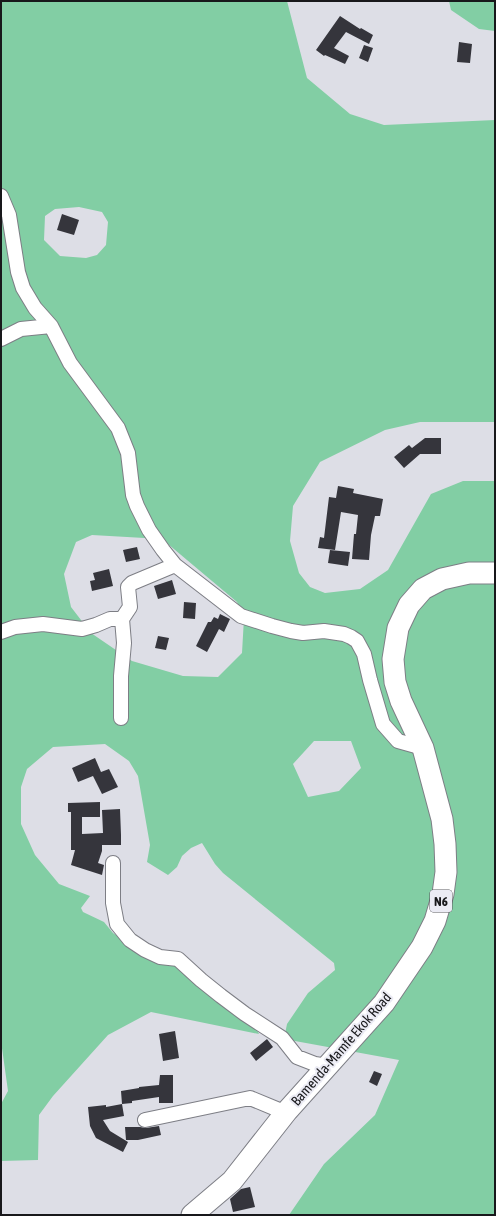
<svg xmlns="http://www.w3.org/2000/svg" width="496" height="1216" font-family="'Asap Condensed',sans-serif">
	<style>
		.green { fill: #82cea4; fill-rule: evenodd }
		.building { fill: #35353c }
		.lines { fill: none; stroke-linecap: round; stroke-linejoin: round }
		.minor-casing { stroke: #7d7e85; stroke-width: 16 }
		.highway-casing { stroke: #7d7e85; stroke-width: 23 }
		.minor { stroke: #fff; stroke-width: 14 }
		.highway { stroke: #fff; stroke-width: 21 }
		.labels { text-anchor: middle; stroke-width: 4; stroke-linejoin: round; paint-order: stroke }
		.shield { fill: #ebebf4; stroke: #57575c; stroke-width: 1 }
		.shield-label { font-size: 13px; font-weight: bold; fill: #18181b }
		.street-label { font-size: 14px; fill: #18181b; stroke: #ebebf4 }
	</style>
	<rect width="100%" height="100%" fill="#dddee6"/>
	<path class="green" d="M 1,1 L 287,1 L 307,78 L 350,114 L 384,125 L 495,120 L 495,422 L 420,422 L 385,430 L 320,462 L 293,506 L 290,541 L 299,573 L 310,587 L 325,593 L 360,589 L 388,570 L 431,494 L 463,481 L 495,481 L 495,1215 L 289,1215 L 324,1164 L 375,1115 L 399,1060 L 284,1039 L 287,1024 L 308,993 L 335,970 L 334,963 L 223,873 L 215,864 L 202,843 L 191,848 L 182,856 L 177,867 L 168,875 L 147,862 L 150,845 L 138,776 L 129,761 L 105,744 L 53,747 L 27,769 L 21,787 L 21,824 L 35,855 L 59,884 L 90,896 L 81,908 L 83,912 L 104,922 L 113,933 L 127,943 L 175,961 L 257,1030 L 259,1034 L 151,1012 L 108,1035 L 53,1096 L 39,1115 L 38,1160 L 1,1161 L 1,1104 L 8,1091 L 1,1041 L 1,956 L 2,945 L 1,943 ZM 79,207 L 102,212 L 108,222 L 106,245 L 97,255 L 86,258 L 60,256 L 44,240 L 45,216 L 55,209 ZM 92,535 L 162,539 L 237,602 L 244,618 L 242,653 L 218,677 L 183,676 L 132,661 L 91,633 L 71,607 L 64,574 L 76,542 ZM 314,741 L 351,741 L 361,768 L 339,791 L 308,797 L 293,764 Z
		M 449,1 L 495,1 L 495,31 L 479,29 L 451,10 Z"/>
	<path class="building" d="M 340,16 L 360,29 L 361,28 L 373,35 L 369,44 L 346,32 L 334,48 L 349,56 L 345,64 L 325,55 L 324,56 L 316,50 Z
		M 459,42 L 472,44 L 470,63 L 457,62 Z
		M 364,45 L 373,48 L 368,62 L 359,58 Z
		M 62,214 L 79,220 L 74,235 L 57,230 Z
		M 425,438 L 441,438 L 441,454 L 420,454 L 404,468 L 394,457 L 409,445 L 412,448 Z
		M 338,486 L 354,489 L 353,493 L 383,499 L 380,516 L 375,516 L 371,535 L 369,560 L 352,559 L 354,534 L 356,534 L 358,515 L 341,512 L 335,550 L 318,548 L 320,537 L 324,538 L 329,497 L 336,498 Z
		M 137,547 L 140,559 L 126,562 L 123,550 Z
		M 330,550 L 350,552 L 348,566 L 328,563 Z
		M 109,569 L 113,586 L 92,591 L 90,581 L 95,580 L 93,573 Z
		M 172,580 L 176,594 L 158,599 L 154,586 Z
		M 184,602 L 196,603 L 195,619 L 183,618 Z
		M 220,614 L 230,619 L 224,632 L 219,629 L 207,652 L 196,646 L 208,622 L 211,622 L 214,617 L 218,619 Z
		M 158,636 L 169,638 L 166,650 L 155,648 Z
		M 95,758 L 101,772 L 109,769 L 118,787 L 102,794 L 93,776 L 78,782 L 72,768 Z
		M 100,802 L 100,817 L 82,817 L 82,834 L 103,833 L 102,810 L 120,809 L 121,835 L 121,845 L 102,845 L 102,851 L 98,863 L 104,865 L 102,875 L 71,865 L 75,850 L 71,850 L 71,812 L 68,812 L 68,803 Z
		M 175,1031 L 179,1058 L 163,1061 L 159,1034 Z
		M 267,1039 L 273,1047 L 256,1061 L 250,1053 Z
		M 374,1071 L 382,1074 L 377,1086 L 369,1082 Z
		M 160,1075 L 173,1075 L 173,1103 L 159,1103 L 159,1097 L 132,1101 L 132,1103 L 122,1104 L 121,1091 L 139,1088 L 139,1087 L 159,1085 Z
		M 122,1104 L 124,1116 L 103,1120 L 110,1131 L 128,1142 L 123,1152 L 96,1138 L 90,1126 L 88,1107 L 106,1105 L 106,1107 Z
		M 159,1126 L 161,1135 L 138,1140 L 126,1140 L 125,1127 L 140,1127 L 146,1128 Z
		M 250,1187 L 255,1207 L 233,1212 L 230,1199 L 241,1189 Z"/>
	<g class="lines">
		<defs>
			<path id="minor" d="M 1,196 L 9,215 L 18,272 L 23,288 L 35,308 L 51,326 L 70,363 L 118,428 L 128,453 L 133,495 L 137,506 L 149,530 L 163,550 L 175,565 L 241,616 L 272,626 L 291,631 L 303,633 L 324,631 L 344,634 L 351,637 L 357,641 L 364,654 L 370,680 L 383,724 L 398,741 L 423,748
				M 1,339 L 21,329 L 51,326
				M 1,632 L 15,627 L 43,624 L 82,629 L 96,625 L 110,619 L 122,619 L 130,607 L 128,587 L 132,583 L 175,565
				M 121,718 L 121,676 L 124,643 L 122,619
				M 113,863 L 113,903 L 117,924 L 130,940 L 145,950 L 160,957 L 178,959 L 201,980 L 221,996 L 245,1014 L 282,1038 L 297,1057 L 315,1064 L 327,1066
				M 145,1120 L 250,1098 L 279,1110 L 287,1111"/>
			<path id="highway" d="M 192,1215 L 232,1181 L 287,1111 L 384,1003 L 422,947 L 435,921 L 443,894 L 446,872 L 445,844 L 442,819 L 423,748 L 401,701 L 395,682 L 393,659 L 398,628 L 409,605 L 423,589 L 442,579 L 469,573 L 495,573"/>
		</defs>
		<use href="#minor" class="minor-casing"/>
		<use href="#highway" class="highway-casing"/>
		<use href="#minor" class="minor"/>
		<use href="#highway" class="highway"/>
	</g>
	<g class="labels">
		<rect class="shield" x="430" y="890" width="22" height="22" rx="3"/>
		<g class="shield-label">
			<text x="441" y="906">N6</text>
		</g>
		<g class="street-label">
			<text transform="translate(341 1049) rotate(-49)" y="5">Bamenda-Mamfe Ekok Road</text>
		</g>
	</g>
	<rect width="496" height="1216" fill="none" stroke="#18181b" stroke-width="4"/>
</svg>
